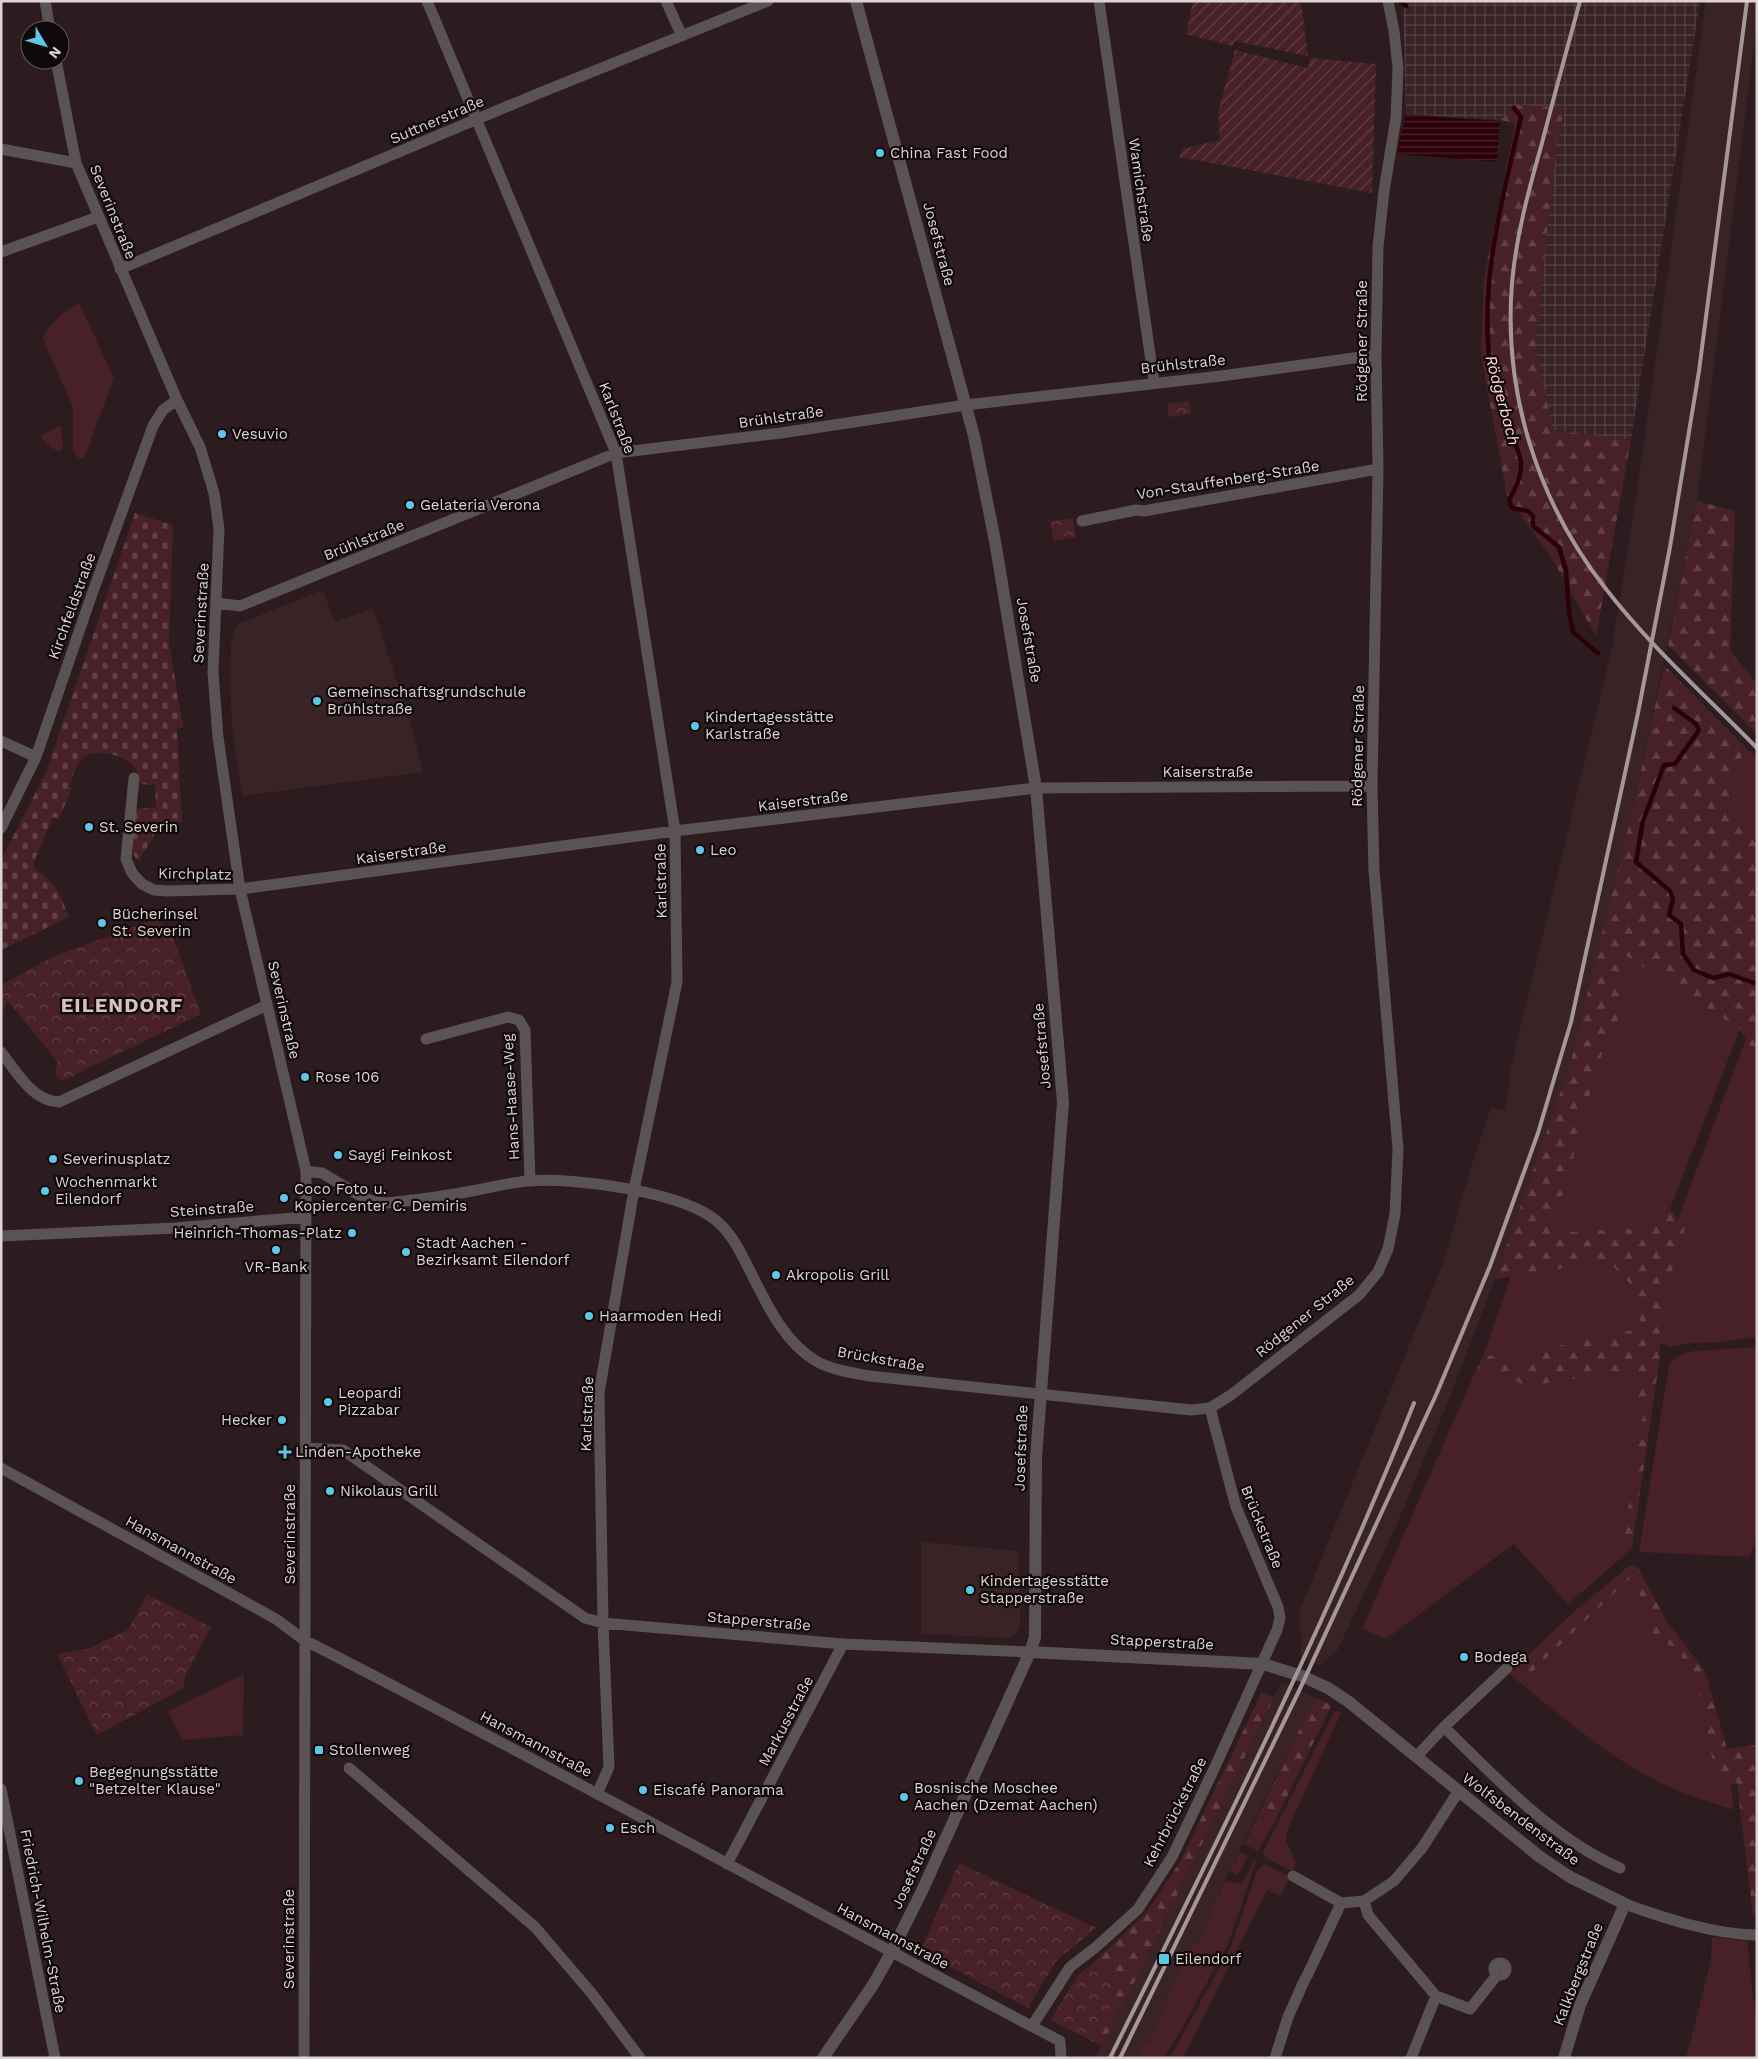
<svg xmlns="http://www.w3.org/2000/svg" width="1758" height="2059" font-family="'Work Sans',sans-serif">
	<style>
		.built { fill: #392326 }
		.industrial { fill: url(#industrial-grid) }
		.grass { fill: #482027 }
		.forest { fill: url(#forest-firs) }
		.cemetery { fill: url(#cemetery-stones) }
		.park { fill: url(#park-crowns) }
		.garden { fill: url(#garden-furrows) }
		.water { fill: url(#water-rules) }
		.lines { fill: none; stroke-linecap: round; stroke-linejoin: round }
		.stream { stroke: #2c000a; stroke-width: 4.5 }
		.minor { stroke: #5b5253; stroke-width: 11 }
		.tertiary { stroke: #5b5253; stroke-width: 12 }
		.rail { stroke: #a49799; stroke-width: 4 }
		.poi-dot { fill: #5cc7e7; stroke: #10090a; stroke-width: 2 }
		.labels { text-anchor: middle; stroke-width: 4.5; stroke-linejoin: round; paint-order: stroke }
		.street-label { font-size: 15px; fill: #ded3d4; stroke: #10090a }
		.poi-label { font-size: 15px; fill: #ded3d4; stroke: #10090a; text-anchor: start }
		.water-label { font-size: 16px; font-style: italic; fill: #fed7db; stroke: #10090a }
		.district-label { font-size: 20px; font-weight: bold; letter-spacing: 1px; fill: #d6c0c2; stroke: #10090a }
	</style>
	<defs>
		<pattern id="industrial-grid" width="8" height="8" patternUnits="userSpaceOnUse" patternTransform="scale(1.25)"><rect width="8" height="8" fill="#392326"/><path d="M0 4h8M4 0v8" fill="none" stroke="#554245"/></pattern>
		<pattern id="forest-firs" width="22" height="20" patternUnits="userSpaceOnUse" patternTransform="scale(1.25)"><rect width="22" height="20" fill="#482027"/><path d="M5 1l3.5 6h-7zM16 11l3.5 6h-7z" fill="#624045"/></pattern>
		<pattern id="cemetery-stones" width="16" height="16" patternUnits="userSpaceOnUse" patternTransform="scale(1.25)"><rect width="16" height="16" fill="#482027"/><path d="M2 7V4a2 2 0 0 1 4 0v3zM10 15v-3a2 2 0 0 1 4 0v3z" fill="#624045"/></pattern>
		<pattern id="park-crowns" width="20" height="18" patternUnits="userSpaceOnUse" patternTransform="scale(1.25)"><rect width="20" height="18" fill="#482027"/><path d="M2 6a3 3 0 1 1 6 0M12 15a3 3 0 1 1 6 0" fill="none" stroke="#624045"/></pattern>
		<pattern id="garden-furrows" width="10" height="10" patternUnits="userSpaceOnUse" patternTransform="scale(1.25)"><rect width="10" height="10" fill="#482027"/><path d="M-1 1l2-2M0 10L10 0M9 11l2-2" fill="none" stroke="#624045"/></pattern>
		<pattern id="water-rules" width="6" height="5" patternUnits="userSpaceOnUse" patternTransform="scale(1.25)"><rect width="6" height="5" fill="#2c000a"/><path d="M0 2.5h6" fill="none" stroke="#4a242d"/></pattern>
	</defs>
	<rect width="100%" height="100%" fill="#2c1c1f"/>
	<path class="built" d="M 1706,1 L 1757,1 L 1757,22 L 1697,501 L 1633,807 L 1570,1065 L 1495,1279 L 1451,1394 L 1397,1524 L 1337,1651 L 1320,1665 L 1301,1657 L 1300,1610 L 1443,1263 L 1474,1157 L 1491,1107 L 1504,1110 L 1510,1085 L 1508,1079 L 1612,648 L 1639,478 Z
		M 323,590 L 335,622 L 373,608 L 410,721 L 423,772 L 242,796 L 232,726 L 230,681 L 231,644 L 234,629 L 240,623 Z
		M 921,1542 L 1019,1551 L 1020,1628 L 1015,1635 L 1008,1638 L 921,1634 Z
		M 1281,1683 L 1315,1697 L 1209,1913 L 1212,1915 L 1197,1945 L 1194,1944 L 1165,2002 L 1168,2004 L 1149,2042 L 1146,2041 L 1138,2058 L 1095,2058 L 1115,2020 L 1112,2018 L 1118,2006 L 1122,2007 Z"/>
	<path class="industrial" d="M 1403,1 L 1700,1 L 1631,440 L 1553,430 L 1535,345 L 1555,161 L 1564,108 L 1517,105 L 1501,120 L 1406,114 Z"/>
	<path class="grass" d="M 79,303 L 114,378 L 84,459 L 77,457 L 73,451 L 73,408 L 43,339 C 44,327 68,309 79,303 Z
		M 61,425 L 63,448 L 60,451 L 51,448 L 40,436 Z
		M 1744,746 L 1757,759 L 1757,844 L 1726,816 Z
		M 1620,952 L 1740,1029 L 1670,1209 L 1645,1228 L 1553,1234 L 1599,1061 L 1623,1009 Z
		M 1746,1039 L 1751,1048 L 1757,1051 L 1757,1337 L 1720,1342 L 1691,1343 L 1670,1347 L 1660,1343 L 1667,1289 L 1685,1228 L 1678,1219 Z
		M 1608,1261 L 1633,1287 L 1643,1330 L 1589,1336 L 1534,1365 L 1484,1354 L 1511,1276 Z
		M 1757,1347 L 1757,1534 L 1750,1557 L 1639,1552 L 1669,1365 L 1678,1356 L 1693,1351 Z
		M 1477,1368 L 1530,1386 L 1636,1369 L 1637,1404 L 1644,1408 L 1620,1559 L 1568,1604 L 1514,1544 L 1386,1639 L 1362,1629 Z
		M 1633,1574 L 1655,1640 L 1677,1648 L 1698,1686 L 1718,1786 L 1731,1784 L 1734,1810 C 1706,1801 1677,1792 1651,1778 C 1600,1751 1555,1710 1509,1674 L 1517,1666 L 1532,1672 Z
		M 244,1674 L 243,1735 L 182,1740 L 168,1711 Z
		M 1337,1711 L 1341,1713 L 1287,1831 L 1286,1841 L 1296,1863 L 1293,1871 L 1267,1859 L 1263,1852 L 1334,1712 Z
		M 1258,1816 L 1274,1823 L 1258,1851 L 1244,1844 Z
		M 1240,1852 L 1248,1856 L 1238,1875 L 1230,1871 Z
		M 1253,1861 L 1256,1862 L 1228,1944 L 1185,2023 L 1164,2058 L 1138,2058 L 1146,2041 L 1149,2042 L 1168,2004 L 1165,2003 L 1194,1943 L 1198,1944 L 1212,1915 L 1209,1913 L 1226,1881 L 1242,1884 Z
		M 1264,1864 L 1290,1877 L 1281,1896 L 1267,1890 L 1183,2058 L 1172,2058 L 1172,2054 L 1231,1946 L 1252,1885 L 1258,1869 Z
		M 1712,1937 L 1747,1941 L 1757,2029 L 1757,2058 L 1686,2058 L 1711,1960 Z"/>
	<path class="forest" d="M 1517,105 L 1564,108 L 1555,161 L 1535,345 L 1553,430 L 1631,440 L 1596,636 L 1552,559 L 1507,495 L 1481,355 L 1484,278 L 1515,124 L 1501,120 Z
		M 1697,501 L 1735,511 L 1730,650 L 1757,684 L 1757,734 L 1668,645 Z
		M 1664,665 L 1744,746 L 1726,815 L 1757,844 L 1757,1051 L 1751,1048 L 1740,1029 L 1620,952 L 1623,1009 L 1599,1061 L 1553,1233 L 1645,1228 L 1670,1209 L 1685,1228 L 1667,1289 L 1660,1343 L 1659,1364 L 1632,1547 L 1620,1559 L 1644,1408 L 1637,1404 L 1636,1369 L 1529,1386 L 1477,1368 L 1484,1354 L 1534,1365 L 1540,1352 L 1589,1336 L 1642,1329 L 1633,1287 L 1608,1261 L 1495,1279 L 1570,1065 L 1633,807 Z
		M 1633,1565 L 1638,1568 L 1666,1620 L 1705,1671 L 1727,1749 L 1755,1745 L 1757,1915 L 1753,1915 L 1737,1783 L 1718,1787 L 1698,1686 L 1677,1648 L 1655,1640 L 1633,1575 L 1532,1672 L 1517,1666 L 1575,1611 L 1629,1566 Z
		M 1262,1692 L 1274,1697 L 1122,2007 L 1118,2006 L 1112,2018 L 1115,2019 L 1102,2046 L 1092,2041 L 1122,1979 L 1093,1963 L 1146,1913 L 1180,1862 Z
		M 1315,1697 L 1330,1705 L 1330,1709 L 1274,1823 L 1258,1816 Z"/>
	<path class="cemetery" d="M 135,513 L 173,525 L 169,643 L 183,727 L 177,728 L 182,822 L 161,823 L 139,861 L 134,856 L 132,835 L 136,809 L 156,807 L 155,785 L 140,784 C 139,780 139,773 136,769 C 128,756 95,747 83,758 C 75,764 73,778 69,787 L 72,788 L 59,819 L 53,817 L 33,864 L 34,868 C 57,884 59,891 69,917 L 1,950 L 1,860 L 46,772 Z"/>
	<path class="park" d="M 1189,401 L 1191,414 L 1169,417 L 1167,404 Z
		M 1073,518 L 1076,537 L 1054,541 L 1050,522 Z
		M 158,918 L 173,937 L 201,1014 L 62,1081 L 55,1076 L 57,1061 L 7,1000 L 3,1012 L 1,1010 L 1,985 L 52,957 Z
		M 147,1594 L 211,1627 L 185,1676 L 184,1688 L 97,1735 L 57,1654 L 90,1648 L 128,1630 Z
		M 959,1863 L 1096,1928 L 1056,1961 L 1028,2008 L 920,1951 Z
		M 1093,1963 L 1122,1979 L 1092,2041 L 1052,2021 L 1051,2019 L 1078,1975 Z"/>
	<path class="garden" d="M 1193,1 L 1301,1 L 1308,56 L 1235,41 L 1233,46 L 1186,34 Z
		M 1235,50 L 1308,68 L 1310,58 L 1376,64 L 1372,193 L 1179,157 L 1183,149 L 1220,140 L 1218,112 Z"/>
	<path class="water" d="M 1405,115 L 1500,121 L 1497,162 L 1397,154 Z"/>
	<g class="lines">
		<path class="stream" d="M 1400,1 L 1406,6
			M 1514,108 L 1521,117 C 1503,196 1481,275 1489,356 C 1491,378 1499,402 1506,422 C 1510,433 1522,454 1521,465 C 1521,478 1515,489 1509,500 L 1512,508 L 1528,511 L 1533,516 L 1533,526 L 1559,547 L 1566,571 L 1569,612 L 1573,632 L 1598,653
			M 1674,708 L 1695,723 L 1699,730 L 1675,764 L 1664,765 L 1643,821 L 1636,862 L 1670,891 L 1673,899 L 1669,915 L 1681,924 L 1683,954 L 1694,970 L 1713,978 L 1729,974 L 1757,984"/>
		<path class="minor" d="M 45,1 L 50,30
			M 427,1 L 616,453 L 675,831 L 677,982 L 634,1190 L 599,1393 L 603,1623 L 609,1767 L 597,1794
			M 666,1 L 682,36
			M 1099,1 L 1154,382
			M 56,60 L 76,163 L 177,400 L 200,447 L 214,493 L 219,529 L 213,672 L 218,737 L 240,889 L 306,1171 L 304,2058
			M 1,149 L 76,163
			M 1,252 L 98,217
			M 120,269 L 537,94 L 768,1
			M 1082,521 L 1136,510 L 1144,511 L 1378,469
			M 217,603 L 240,606 L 616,453 L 781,433 L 966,405 L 1221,376 L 1376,355
			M 1,741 L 36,757
			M 134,778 L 126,859 L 132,873 L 142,884 L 154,890 L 167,891 L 240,889 L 675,831 L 1036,788 L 1372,786
			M 1,828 L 36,757 L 92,594 L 153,426 L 163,410 L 177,400
			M 426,1039 L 508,1017 L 519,1020 L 525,1030 L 530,1181
			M 1,1052 C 16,1071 32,1101 59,1102 L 267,1005
			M 306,1171 L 322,1173 L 364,1198 L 375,1202 L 387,1203 C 417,1200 447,1196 477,1190 C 494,1187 512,1182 529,1181 C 574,1177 686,1192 719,1223 C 732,1235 740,1251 748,1267 C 765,1300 782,1341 816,1361 C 832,1370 852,1373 870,1376 L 1191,1410 L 1210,1408 L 1231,1395 L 1359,1295 L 1378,1272 L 1388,1249 L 1395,1214 L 1398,1149 L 1374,870 L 1372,786 L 1378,469 L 1376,355 L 1378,247 L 1384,191 L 1396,118 L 1398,68 L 1394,31 L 1388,1
			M 1,1236 L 175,1228 L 306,1217
			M 305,1448 L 343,1450 L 585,1618 L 603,1623 L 843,1644 L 1030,1652
			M 1,1468 L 276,1619 L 304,1640 C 558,1769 807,1909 1060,2041 L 1061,2058
			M 1444,1727 C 1497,1779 1552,1838 1620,1868
			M 1416,1757 L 1444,1727 L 1507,1668
			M 349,1768 L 535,1927 L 593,1995 L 640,2058
			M 1,1789 L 55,2058
			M 727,1864 L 843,1644
			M 1293,1876 L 1341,1903 L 1364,1901 L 1394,1881 L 1422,1848 L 1458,1792
			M 1364,1901 L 1368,1915 L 1436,1996 L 1470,2009 L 1497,1975
			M 1625,1904 C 1667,1919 1712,1934 1757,1935
			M1494 1969a6 6 0 1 1 12 0a6 6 0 1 1-12 0Z
			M 1307,1976 L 1341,1903
			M 1032,2026 L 1070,1967 L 1096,1947 L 1138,1909 L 1172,1857 L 1214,1769 L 1277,1630 L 1280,1618 L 1278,1607 L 1236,1507 L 1210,1408
			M 1275,2058 L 1288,2017 L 1305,1979
			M 1411,2058 L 1436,1996"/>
		<path class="tertiary" d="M 1030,1652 L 1263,1664 L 1302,1676 L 1328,1688 L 1349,1702 L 1540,1857 L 1570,1877 L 1625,1904 L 1580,2005 L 1564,2058
			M 823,2058 L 873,1985 L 891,1953 L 922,1891 L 1030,1652 L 1035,1637 L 1036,1458 L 1063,1102 L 1036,788 L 995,541 L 974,436 L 856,1"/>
		<path class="rail" d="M 1580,1 C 1567,49 1554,96 1542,143 C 1529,189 1516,236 1512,283 C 1503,393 1538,503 1606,589 C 1649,645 1707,697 1757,748
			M 1110,2058 C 1217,1842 1325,1627 1414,1403
			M 1120,2058 L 1298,1693 L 1436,1395 L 1490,1266 L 1538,1133 L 1571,1022 L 1638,713 L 1670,547 L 1699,371 L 1747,1"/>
	</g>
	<g class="poi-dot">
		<circle cx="880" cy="153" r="5"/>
		<circle cx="222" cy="434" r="5"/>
		<circle cx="410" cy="505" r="5"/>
		<circle cx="317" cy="701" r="5"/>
		<circle cx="695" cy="726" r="5"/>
		<circle cx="89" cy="827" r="5"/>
		<circle cx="700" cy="850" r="5"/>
		<circle cx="102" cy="923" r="5"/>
		<circle cx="305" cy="1077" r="5"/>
		<circle cx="338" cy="1155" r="5"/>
		<circle cx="53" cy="1159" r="5"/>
		<circle cx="45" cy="1191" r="5"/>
		<circle cx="284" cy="1198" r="5"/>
		<circle cx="352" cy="1233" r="5"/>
		<circle cx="276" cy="1250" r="5"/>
		<circle cx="406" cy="1252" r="5"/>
		<circle cx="776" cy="1275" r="5"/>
		<circle cx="589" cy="1316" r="5"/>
		<circle cx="328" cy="1402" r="5"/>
		<circle cx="282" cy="1420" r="5"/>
		<path d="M282.5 1444.5h5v5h5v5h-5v5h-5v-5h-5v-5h5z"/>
		<circle cx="330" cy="1491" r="5"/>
		<circle cx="970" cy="1590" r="5"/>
		<circle cx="1464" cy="1657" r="5"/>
		<rect x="314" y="1745" width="10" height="10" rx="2.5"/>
		<circle cx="79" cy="1781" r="5"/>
		<circle cx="643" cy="1790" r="5"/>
		<circle cx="904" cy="1797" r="5"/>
		<circle cx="610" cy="1828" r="5"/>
		<rect x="1158" y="1953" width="12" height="12" rx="2.5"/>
	</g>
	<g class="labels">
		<g class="street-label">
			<text transform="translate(437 120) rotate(-23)" y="5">Suttnerstraße</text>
			<text transform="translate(1141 190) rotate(82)" y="5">Wamichstraße</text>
			<text transform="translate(113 212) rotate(68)" y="5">Severinstraße</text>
			<text transform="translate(939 244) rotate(75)" y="5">Josefstraße</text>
			<text transform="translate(1362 341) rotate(-90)" y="5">Rödgener Straße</text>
			<text transform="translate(1183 364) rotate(-6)" y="5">Brühlstraße</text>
			<text transform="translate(781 417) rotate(-8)" y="5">Brühlstraße</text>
			<text transform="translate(617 418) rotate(69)" y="5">Karlstraße</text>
			<text transform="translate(1228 480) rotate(-9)" y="5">Von-Stauffenberg-Straße</text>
			<text transform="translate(364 540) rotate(-22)" y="5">Brühlstraße</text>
			<text transform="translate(72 606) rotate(-70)" y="5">Kirchfeldstraße</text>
			<text transform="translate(201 613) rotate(-87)" y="5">Severinstraße</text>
			<text transform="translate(1029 640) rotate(80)" y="5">Josefstraße</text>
			<text transform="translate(1358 746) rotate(-89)" y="5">Rödgener Straße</text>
			<text x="1208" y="777">Kaiserstraße</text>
			<text transform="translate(803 801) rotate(-7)" y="5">Kaiserstraße</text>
			<text transform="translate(401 853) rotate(-8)" y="5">Kaiserstraße</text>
			<text transform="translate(195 874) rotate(1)" y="5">Kirchplatz</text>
			<text transform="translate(661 881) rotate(-91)" y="5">Karlstraße</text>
			<text transform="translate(284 1010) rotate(77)" y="5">Severinstraße</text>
			<text transform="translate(1042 1046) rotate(-95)" y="5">Josefstraße</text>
			<text transform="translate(511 1097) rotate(-93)" y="5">Hans-Haase-Weg</text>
			<text transform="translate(212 1209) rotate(-4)" y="5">Steinstraße</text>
			<text transform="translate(1305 1316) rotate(-39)" y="5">Rödgener Straße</text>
			<text transform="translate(881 1359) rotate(10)" y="5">Brückstraße</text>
			<text transform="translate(587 1414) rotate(-88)" y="5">Karlstraße</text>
			<text transform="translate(1021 1448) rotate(-88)" y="5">Josefstraße</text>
			<text transform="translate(1262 1527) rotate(68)" y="5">Brückstraße</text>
			<text transform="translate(290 1534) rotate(-90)" y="5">Severinstraße</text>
			<text transform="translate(181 1550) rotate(29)" y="5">Hansmannstraße</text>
			<text transform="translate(759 1621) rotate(5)" y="5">Stapperstraße</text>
			<text transform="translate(1162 1642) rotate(3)" y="5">Stapperstraße</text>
			<text transform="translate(786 1721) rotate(-62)" y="5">Markusstraße</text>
			<text transform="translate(536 1744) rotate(28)" y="5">Hansmannstraße</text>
			<text transform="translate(1175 1812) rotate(-63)" y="5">Kehrbrückstraße</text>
			<text transform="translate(1521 1819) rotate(37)" y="5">Wolfsbendenstraße</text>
			<text transform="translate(914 1869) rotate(-65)" y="5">Josefstraße</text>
			<text transform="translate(43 1921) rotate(79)" y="5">Friedrich-Wilhelm-Straße</text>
			<text transform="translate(893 1936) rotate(28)" y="5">Hansmannstraße</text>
			<text transform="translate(289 1939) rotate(-90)" y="5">Severinstraße</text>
			<text transform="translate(1578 1974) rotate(-68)" y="5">Kalkbergstraße</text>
		</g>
		<g class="poi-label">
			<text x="890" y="158">China Fast Food</text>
			<text x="232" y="439">Vesuvio</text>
			<text x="420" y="510">Gelateria Verona</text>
			<text x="327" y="697">Gemeinschaftsgrundschule<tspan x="327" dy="17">Brühlstraße</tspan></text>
			<text x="705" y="722">Kindertagesstätte<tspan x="705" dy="17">Karlstraße</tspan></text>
			<text x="99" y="832">St. Severin</text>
			<text x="710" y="855">Leo</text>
			<text x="112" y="919">Bücherinsel<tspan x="112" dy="17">St. Severin</tspan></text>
			<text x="315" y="1082">Rose 106</text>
			<text x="348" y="1160">Saygi Feinkost</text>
			<text x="63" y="1164">Severinusplatz</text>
			<text x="55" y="1187">Wochenmarkt<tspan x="55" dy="17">Eilendorf</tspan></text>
			<text x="294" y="1194">Coco Foto u.<tspan x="294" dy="17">Kopiercenter C. Demiris</tspan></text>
			<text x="342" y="1238" text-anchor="end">Heinrich-Thomas-Platz</text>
			<text x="416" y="1248">Stadt Aachen -<tspan x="416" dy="17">Bezirksamt Eilendorf</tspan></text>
			<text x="276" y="1272" text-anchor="middle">VR-Bank</text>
			<text x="786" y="1280">Akropolis Grill</text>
			<text x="599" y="1321">Haarmoden Hedi</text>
			<text x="338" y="1398">Leopardi<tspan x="338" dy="17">Pizzabar</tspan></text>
			<text x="272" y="1425" text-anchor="end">Hecker</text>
			<text x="295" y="1457">Linden-Apotheke</text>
			<text x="340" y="1496">Nikolaus Grill</text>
			<text x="980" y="1586">Kindertagesstätte<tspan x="980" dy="17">Stapperstraße</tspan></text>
			<text x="1474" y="1662">Bodega</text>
			<text x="329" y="1755">Stollenweg</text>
			<text x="89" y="1777">Begegnungsstätte<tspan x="89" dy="17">"Betzelter Klause"</tspan></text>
			<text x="914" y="1793">Bosnische Moschee<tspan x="914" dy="17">Aachen (Dzemat Aachen)</tspan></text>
			<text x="653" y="1795">Eiscafé Panorama</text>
			<text x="620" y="1833">Esch</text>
			<text x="1175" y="1964">Eilendorf</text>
		</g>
		<g class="water-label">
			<text transform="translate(1503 400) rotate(75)" y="6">Rödgerbach</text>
		</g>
		<g class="district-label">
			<text x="122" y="1012">EILENDORF</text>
		</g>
	</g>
	<rect width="1758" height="2059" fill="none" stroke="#ded3d4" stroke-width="5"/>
	<g transform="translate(45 45) rotate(128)"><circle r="24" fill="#10090a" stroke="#625a5b"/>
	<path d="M0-4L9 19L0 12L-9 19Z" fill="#5cc7e7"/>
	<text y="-8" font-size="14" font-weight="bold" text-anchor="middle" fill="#ded3d4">N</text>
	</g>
</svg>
